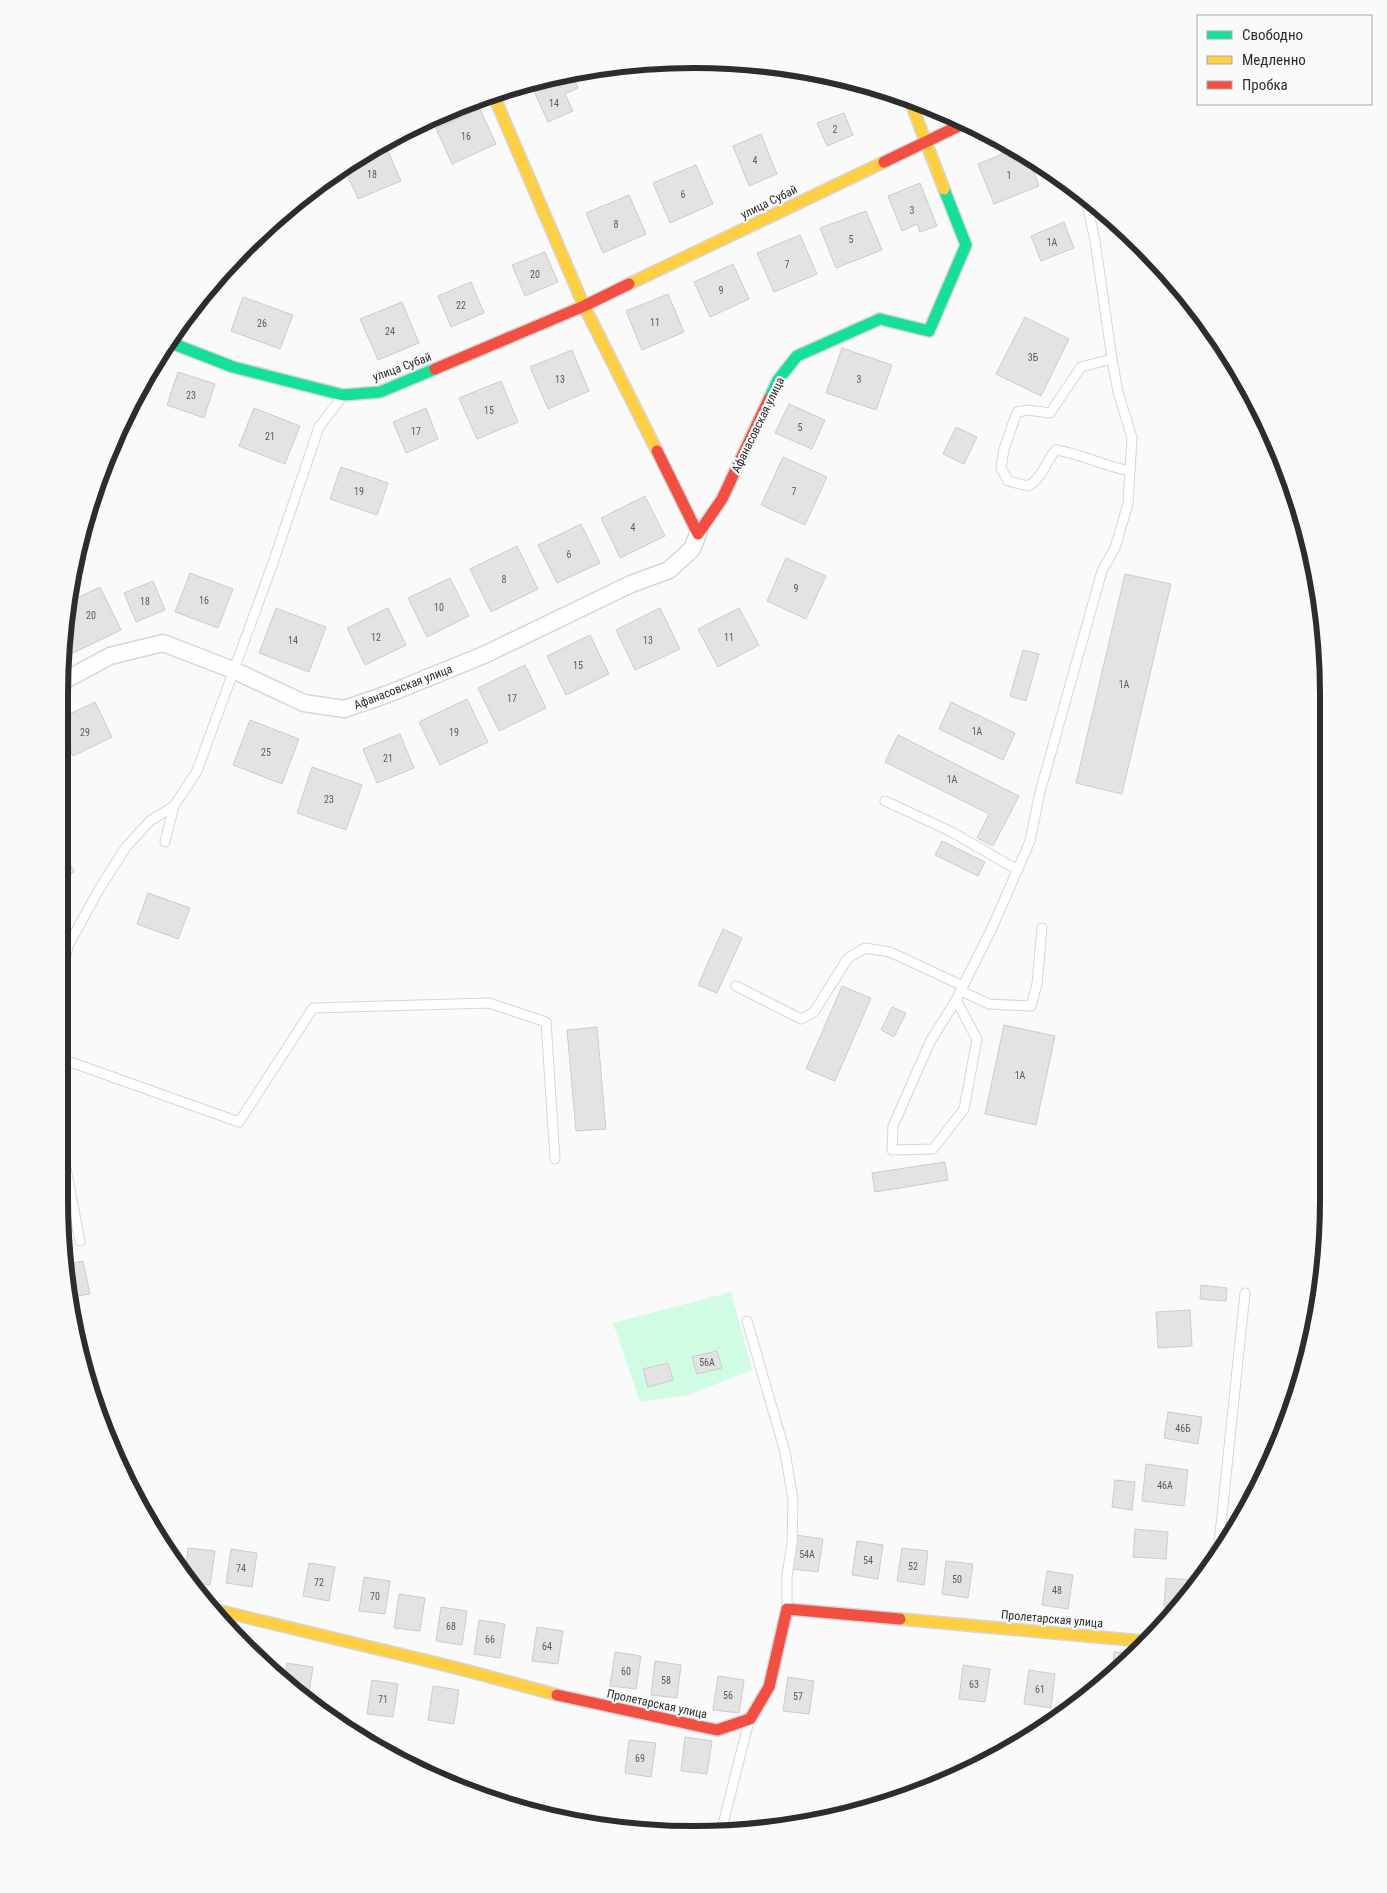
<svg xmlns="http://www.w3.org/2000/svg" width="1387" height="1893" font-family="'Roboto Condensed',sans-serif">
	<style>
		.green { fill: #d0fce3 }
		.building { fill: #e3e3e3; stroke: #ccc }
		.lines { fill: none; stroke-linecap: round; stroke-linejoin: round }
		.lane-casing { stroke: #d6d6d6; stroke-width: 11 }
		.street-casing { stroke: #d6d6d6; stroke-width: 19 }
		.fast-casing { stroke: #d6d6d6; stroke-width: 14 }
		.slow-casing { stroke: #d6d6d6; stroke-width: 14 }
		.jam-casing { stroke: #d6d6d6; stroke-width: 14 }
		.lane { stroke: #fefefe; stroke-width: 9 }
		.street { stroke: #fefefe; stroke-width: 16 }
		.fast { stroke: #16e098; stroke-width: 11 }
		.slow { stroke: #ffcf43; stroke-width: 11 }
		.jam { stroke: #f24e42; stroke-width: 11 }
		.labels { text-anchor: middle; stroke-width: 4.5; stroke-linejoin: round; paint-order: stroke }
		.number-label { font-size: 10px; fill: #5c5c5c }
		.street-label { font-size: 12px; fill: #2d2d2d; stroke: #f9fafb }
		.rim { fill: none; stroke: #2d2d2d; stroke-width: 6 }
	</style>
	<rect width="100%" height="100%" fill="#fafafa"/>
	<path class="green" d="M 731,1292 L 752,1370 L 688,1395 L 640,1402 L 613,1323 Z"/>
	<path class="building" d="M 572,73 L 578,88 L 565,94 L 573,111 L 548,122 L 529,80 Z
		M 480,109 L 496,144 L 452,164 L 436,128 Z
		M 844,113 L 853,135 L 827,146 L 817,123 Z
		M 761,134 L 777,174 L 749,186 L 733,146 Z
		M 385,144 L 401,181 L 358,199 L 344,167 Z
		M 1017,148 L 1028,156 L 1039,186 L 994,204 L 978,164 Z
		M 696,165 L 713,204 L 670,223 L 653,183 Z
		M 920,183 L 937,226 L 920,232 L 917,224 L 902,231 L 888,196 Z
		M 629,195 L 646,234 L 603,253 L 586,213 Z
		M 866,211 L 882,250 L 836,268 L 820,228 Z
		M 1064,222 L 1074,248 L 1041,261 L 1031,236 Z
		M 800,235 L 817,274 L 774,292 L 757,253 Z
		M 545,252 L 558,282 L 525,296 L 512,265 Z
		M 733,264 L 749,299 L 710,317 L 694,282 Z
		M 471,282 L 484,313 L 451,327 L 438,296 Z
		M 668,294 L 684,332 L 642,350 L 626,311 Z
		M 243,297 L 293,315 L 280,349 L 231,331 Z
		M 402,302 L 419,343 L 378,360 L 360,319 Z
		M 1025,317 L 1069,339 L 1041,396 L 996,374 Z
		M 842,348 L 892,365 L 876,410 L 826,393 Z
		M 572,350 L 589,391 L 548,409 L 530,367 Z
		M 178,372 L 215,384 L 204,418 L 167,405 Z
		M 501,381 L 518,422 L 477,439 L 459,398 Z
		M 789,404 L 825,420 L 812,449 L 775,433 Z
		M 254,408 L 300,426 L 285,464 L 239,446 Z
		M 426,408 L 438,439 L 406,453 L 393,422 Z
		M 956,427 L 977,437 L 964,464 L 943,454 Z
		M 118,431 L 123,442 L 108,449 Z
		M 783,457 L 827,477 L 805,525 L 761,505 Z
		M 341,467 L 388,483 L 377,515 L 330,499 Z
		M 645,496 L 665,536 L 620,558 L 601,518 Z
		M 581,524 L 600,563 L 557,583 L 538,545 Z
		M 517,546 L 538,589 L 491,612 L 470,569 Z
		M 786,558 L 826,576 L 806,619 L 767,601 Z
		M 190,573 L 233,589 L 218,628 L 175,612 Z
		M 1125,574 L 1171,584 L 1122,794 L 1076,783 Z
		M 450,578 L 469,616 L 427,637 L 408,598 Z
		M 153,581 L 165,610 L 136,622 L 124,593 Z
		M 100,587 L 121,630 L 73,653 L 66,638 L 71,601 Z
		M 276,608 L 326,627 L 309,672 L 259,653 Z
		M 388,608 L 406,645 L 365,665 L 347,628 Z
		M 660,608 L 680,649 L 635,670 L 616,630 Z
		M 739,608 L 759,645 L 718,667 L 698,629 Z
		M 590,635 L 609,674 L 566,695 L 547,656 Z
		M 1023,650 L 1039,654 L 1026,701 L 1010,696 Z
		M 525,665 L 546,708 L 499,731 L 478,688 Z
		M 467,699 L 488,742 L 440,765 L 419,722 Z
		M 95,702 L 112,737 L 73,756 L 59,726 L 59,719 Z
		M 951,702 L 1015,733 L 1003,760 L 939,729 Z
		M 250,720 L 299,739 L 282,784 L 233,765 Z
		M 400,734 L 414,768 L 377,783 L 363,749 Z
		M 898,735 L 1019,796 L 993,846 L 977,838 L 989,814 L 885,762 Z
		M 59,751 L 65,763 L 59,766 Z
		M 312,767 L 362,785 L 346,830 L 297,813 Z
		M 942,841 L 985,862 L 978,876 L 935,855 Z
		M 59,842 L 74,872 L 59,880 Z
		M 148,893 L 190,908 L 178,939 L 137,924 Z
		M 723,929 L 742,938 L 717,993 L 698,985 Z
		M 842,986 L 871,998 L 835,1081 L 806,1069 Z
		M 892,1007 L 906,1013 L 894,1037 L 881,1030 Z
		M 1004,1025 L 1055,1036 L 1036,1125 L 985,1114 Z
		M 597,1027 L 606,1129 L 576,1131 L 567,1030 Z
		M 945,1162 L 948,1180 L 875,1192 L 872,1173 Z
		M 83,1261 L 90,1294 L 72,1297 L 67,1264 Z
		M 1201,1285 L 1227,1288 L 1226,1301 L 1200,1299 Z
		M 1190,1310 L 1192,1346 L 1158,1348 L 1156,1312 Z
		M 717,1351 L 722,1368 L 697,1374 L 692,1357 Z
		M 668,1363 L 673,1380 L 648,1387 L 643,1369 Z
		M 1168,1412 L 1202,1417 L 1198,1444 L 1164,1438 Z
		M 1146,1464 L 1188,1470 L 1184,1506 L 1142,1501 Z
		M 1115,1480 L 1135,1482 L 1132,1510 L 1112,1507 Z
		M 1135,1529 L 1168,1532 L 1166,1559 L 1133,1557 Z
		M 796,1535 L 823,1539 L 818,1572 L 792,1569 Z
		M 857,1541 L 883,1545 L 878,1579 L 852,1575 Z
		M 188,1548 L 215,1551 L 210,1585 L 192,1582 L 185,1574 Z
		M 902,1548 L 928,1551 L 924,1585 L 897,1581 Z
		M 231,1549 L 257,1553 L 252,1587 L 226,1583 Z
		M 946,1561 L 973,1564 L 968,1598 L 942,1594 Z
		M 309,1563 L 335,1567 L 329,1601 L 303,1596 Z
		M 1047,1571 L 1073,1575 L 1068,1609 L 1042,1605 Z
		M 364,1577 L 390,1581 L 385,1614 L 359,1611 Z
		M 1166,1578 L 1192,1580 L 1191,1592 L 1176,1607 L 1164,1606 Z
		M 399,1594 L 425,1598 L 420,1631 L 394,1628 Z
		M 441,1607 L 467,1611 L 462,1645 L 436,1641 Z
		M 479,1620 L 505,1624 L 500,1658 L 474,1654 Z
		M 537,1627 L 563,1631 L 558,1664 L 532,1661 Z
		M 615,1652 L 641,1656 L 636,1689 L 610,1686 Z
		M 1114,1652 L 1130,1653 L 1113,1671 Z
		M 655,1661 L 681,1665 L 677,1698 L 651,1695 Z
		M 287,1663 L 313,1667 L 308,1699 L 284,1683 Z
		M 963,1665 L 990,1669 L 985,1702 L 959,1699 Z
		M 1029,1670 L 1055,1674 L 1051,1708 L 1024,1704 Z
		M 718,1676 L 744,1680 L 739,1713 L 713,1710 Z
		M 788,1677 L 814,1681 L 809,1714 L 783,1711 Z
		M 372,1680 L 398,1684 L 393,1717 L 367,1714 Z
		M 433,1686 L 459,1690 L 454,1724 L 428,1720 Z
		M 685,1737 L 712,1741 L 707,1774 L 681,1771 Z
		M 629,1740 L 656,1743 L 651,1777 L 625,1773 Z"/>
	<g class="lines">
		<defs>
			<path id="lane" d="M 1112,359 L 1081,367 L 1050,413 L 1028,410 L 1017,412 L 1004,449 L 1001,468 L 1008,481 L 1028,486 C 1043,478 1045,462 1056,450 C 1081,454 1105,466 1130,471
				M 885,801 L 950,831 L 1018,870
				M 165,842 L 174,806 L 197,771 L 274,560 L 319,427 L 342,397
				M 736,986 L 801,1019 L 814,1012 L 848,958 L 865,948 L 890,952 L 963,986
				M 59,989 L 68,946 L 98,891 L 126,847 L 150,821 L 174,806
				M 961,991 L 989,1004 L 1031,1006 L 1037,984 L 1042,928
				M 956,1000 L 977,1039 L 964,1109 L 933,1149 L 892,1150 L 893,1126 L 930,1042 L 956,1000 L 993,926 L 1030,841 L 1040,792 L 1102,571 L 1115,548 L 1128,504 L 1132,438 L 1118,392 L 1112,359 L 1095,241 L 1088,208 L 1089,200
				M 59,1058 L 239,1122 L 313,1008 L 489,1003 L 546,1022 L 555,1159
				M 59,1132 L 80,1241
				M 747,1321 L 785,1452 L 793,1500 L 792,1543 L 787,1576 L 787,1609
				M 1216,1556 L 1219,1544 L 1245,1293
				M 721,1832 L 749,1721"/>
			<path id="street" d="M 60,683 L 110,656 L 163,643 L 233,670 L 304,703 L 344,709 L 388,694 L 486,654 L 631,584 L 669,570 L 692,549 L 698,534"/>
			<path id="fast" d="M 166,341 L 233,367 L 343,395 L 380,392 L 435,369
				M 769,399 L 778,380 L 797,356 L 880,319 L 929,331 L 966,245 L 944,189"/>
			<path id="slow" d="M 493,94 L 584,306 L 657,451
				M 909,98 L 944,189
				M 629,284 L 884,162
				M 216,1610 L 453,1667 L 557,1695
				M 900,1619 L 1142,1641"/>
			<path id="jam" d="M 884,162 L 965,123
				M 435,369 L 584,306 L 629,284
				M 657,451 L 698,534 L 722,499 L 769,399
				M 557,1695 L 717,1730 L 750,1719 L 769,1687 L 787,1609 L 900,1619"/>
		</defs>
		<use href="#lane" class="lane-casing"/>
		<use href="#street" class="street-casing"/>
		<use href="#fast" class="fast-casing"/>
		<use href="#slow" class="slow-casing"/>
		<use href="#jam" class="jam-casing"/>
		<use href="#lane" class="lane"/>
		<use href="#street" class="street"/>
		<use href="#fast" class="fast"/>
		<use href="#slow" class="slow"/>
		<use href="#jam" class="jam"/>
	</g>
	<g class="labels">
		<g class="number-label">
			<text x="554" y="107">14</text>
			<text x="835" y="133">2</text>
			<text x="466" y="140">16</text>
			<text x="755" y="164">4</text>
			<text x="372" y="178">18</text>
			<text x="1009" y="179">1</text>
			<text x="683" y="198">6</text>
			<text x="912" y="214">3</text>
			<text x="616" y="228">8</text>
			<text x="851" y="243">5</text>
			<text x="1052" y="246">1А</text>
			<text x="787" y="268">7</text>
			<text x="535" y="278">20</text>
			<text x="721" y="294">9</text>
			<text x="461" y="309">22</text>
			<text x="655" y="326">11</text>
			<text x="262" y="327">26</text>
			<text x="390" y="335">24</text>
			<text x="1033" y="361">3Б</text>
			<text x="560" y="383">13</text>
			<text x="859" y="383">3</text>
			<text x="191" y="399">23</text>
			<text x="489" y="414">15</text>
			<text x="800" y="431">5</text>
			<text x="416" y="435">17</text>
			<text x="270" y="440">21</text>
			<text x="359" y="495">19</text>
			<text x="794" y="495">7</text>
			<text x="633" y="531">4</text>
			<text x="569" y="558">6</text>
			<text x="504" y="583">8</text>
			<text x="796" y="592">9</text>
			<text x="204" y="604">16</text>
			<text x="145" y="605">18</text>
			<text x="439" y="611">10</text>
			<text x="91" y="619">20</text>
			<text x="376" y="641">12</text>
			<text x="729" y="641">11</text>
			<text x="293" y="644">14</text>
			<text x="648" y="644">13</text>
			<text x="578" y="669">15</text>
			<text x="1124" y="688">1А</text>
			<text x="512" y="702">17</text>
			<text x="977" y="735">1А</text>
			<text x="85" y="736">29</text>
			<text x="454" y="736">19</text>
			<text x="266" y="756">25</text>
			<text x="388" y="762">21</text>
			<text x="952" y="783">1А</text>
			<text x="329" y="803">23</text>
			<text x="1020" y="1079">1А</text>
			<text x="707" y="1366">56А</text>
			<text x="1183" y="1432">46Б</text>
			<text x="1165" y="1489">46А</text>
			<text x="807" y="1558">54А</text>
			<text x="868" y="1564">54</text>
			<text x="913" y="1570">52</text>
			<text x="241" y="1572">74</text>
			<text x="957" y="1583">50</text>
			<text x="319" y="1586">72</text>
			<text x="1057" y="1594">48</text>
			<text x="375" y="1600">70</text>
			<text x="451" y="1630">68</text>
			<text x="490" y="1643">66</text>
			<text x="547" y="1650">64</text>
			<text x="626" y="1675">60</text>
			<text x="666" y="1684">58</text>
			<text x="974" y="1688">63</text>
			<text x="1040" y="1693">61</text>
			<text x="728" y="1699">56</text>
			<text x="798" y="1700">57</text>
			<text x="383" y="1703">71</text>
			<text x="640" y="1762">69</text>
		</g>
		<g class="street-label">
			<text transform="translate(769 202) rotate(-26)" y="4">улица Субай</text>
			<text transform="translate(402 367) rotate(-20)" y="4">улица Субай</text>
			<text transform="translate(758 425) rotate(-64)" y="4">Афанасовская улица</text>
			<text transform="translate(403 687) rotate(-21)" y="4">Афанасовская улица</text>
			<text transform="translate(1052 1619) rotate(5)" y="4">Пролетарская улица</text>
			<text transform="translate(657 1704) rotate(12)" y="4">Пролетарская улица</text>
		</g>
	</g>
	<path d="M0 0H1387V1893H0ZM694 68H694A626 626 0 0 1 1320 694V1200A626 626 0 0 1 694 1826H694A626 626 0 0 1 68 1200V694A626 626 0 0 1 694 68Z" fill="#f9fafb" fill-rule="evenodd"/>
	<path class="rim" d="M694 68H694A626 626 0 0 1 1320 694V1200A626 626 0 0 1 694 1826H694A626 626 0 0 1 68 1200V694A626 626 0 0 1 694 68Z"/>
	<rect x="1197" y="15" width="175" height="90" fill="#f9fafb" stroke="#a7a8a9"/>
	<rect x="1207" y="31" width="25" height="8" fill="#16e098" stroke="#a7a8a9"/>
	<text x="1242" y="40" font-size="15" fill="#2d2d2d">Свободно</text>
	<rect x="1207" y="56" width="25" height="8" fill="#ffcf43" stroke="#a7a8a9"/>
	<text x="1242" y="65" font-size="15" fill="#2d2d2d">Медленно</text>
	<rect x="1207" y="81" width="25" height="8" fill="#f24e42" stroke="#a7a8a9"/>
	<text x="1242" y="90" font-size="15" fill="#2d2d2d">Пробка</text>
</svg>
